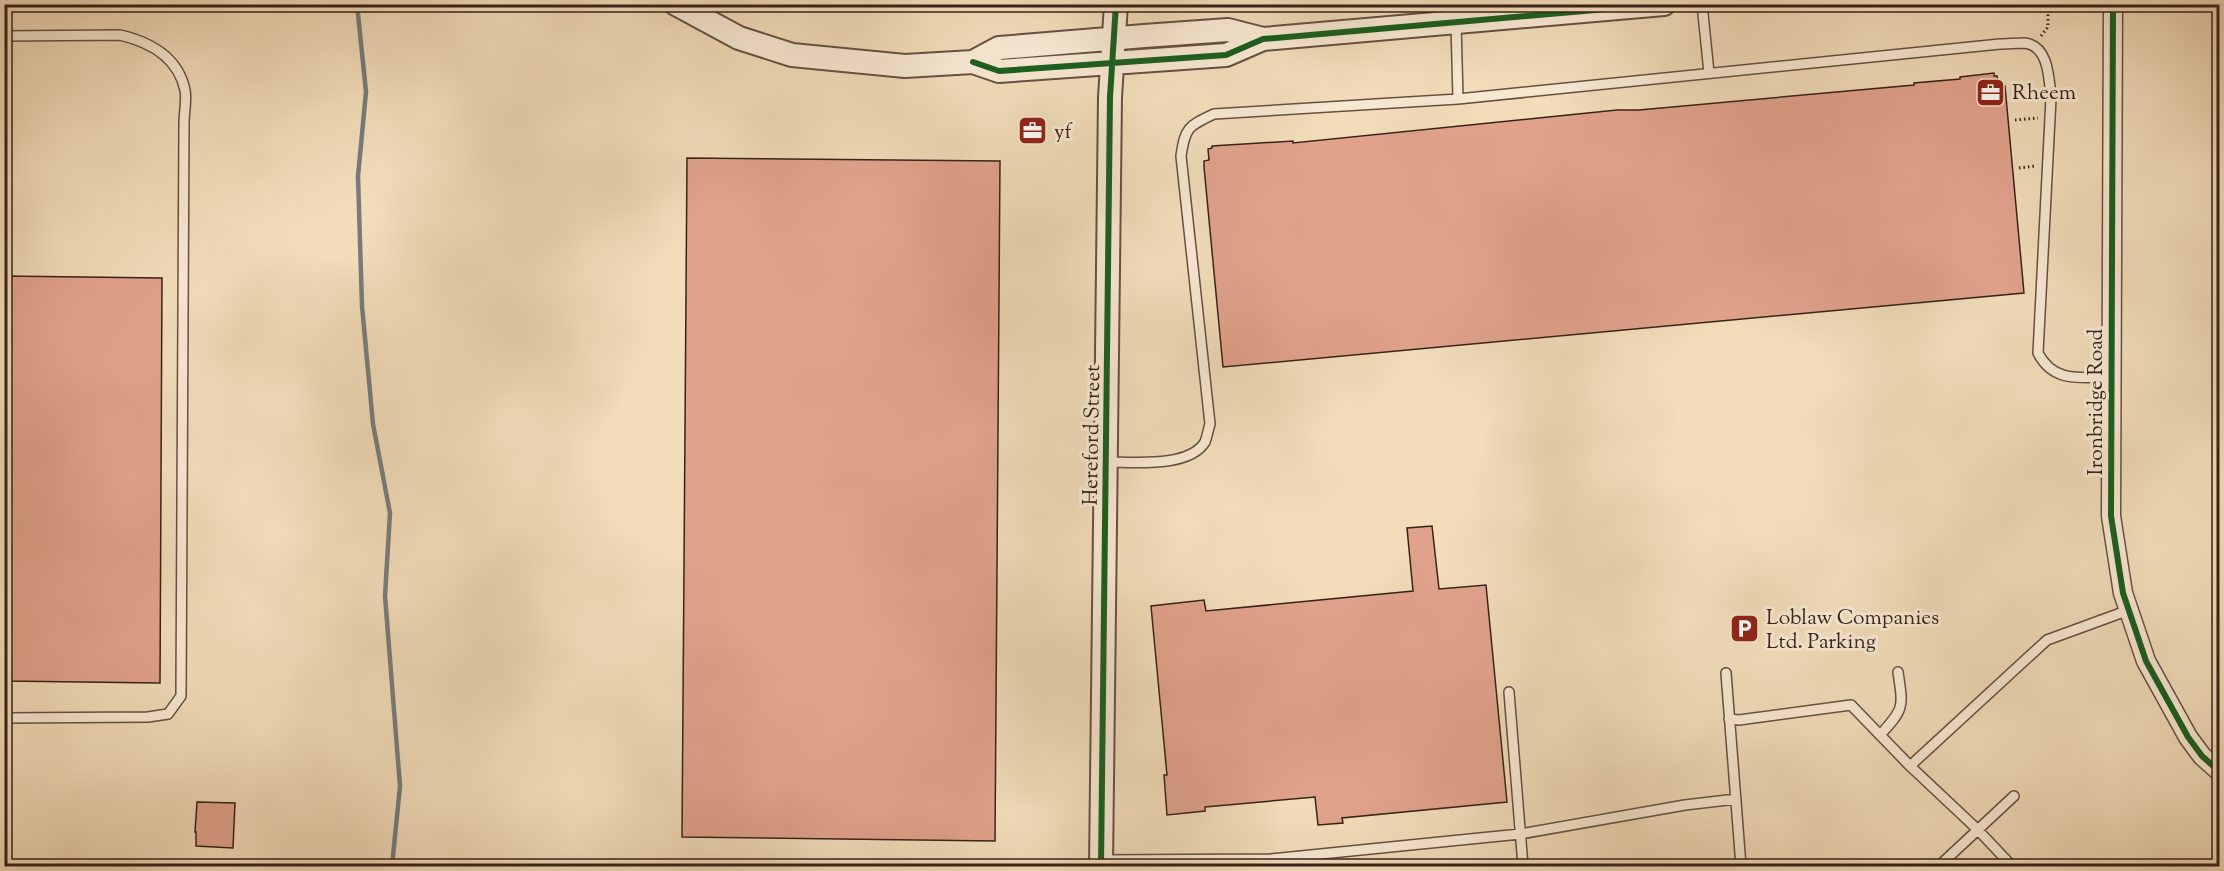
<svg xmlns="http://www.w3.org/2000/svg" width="2224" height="871" font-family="'Sorts Mill Goudy',serif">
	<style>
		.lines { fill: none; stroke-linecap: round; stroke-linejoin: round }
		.stream { stroke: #777c7b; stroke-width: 4.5 }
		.building { fill: #e1a28c; stroke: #37221a; stroke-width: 1.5 }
		.service-casing { stroke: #665042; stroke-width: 12 }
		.minor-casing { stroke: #665042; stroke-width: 21 }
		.tertiary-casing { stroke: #665042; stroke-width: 26 }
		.path { stroke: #37221a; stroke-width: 3; stroke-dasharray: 1.5 3; stroke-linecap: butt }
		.service { stroke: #f7e8d2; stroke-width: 9 }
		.minor { stroke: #f7e8d2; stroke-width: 18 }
		.tertiary { stroke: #f7e8d2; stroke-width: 22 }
		.cycleway-casing { stroke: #f7e8d2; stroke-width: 10 }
		.cycleway { stroke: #1b5e20; stroke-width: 6 }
		.labels { text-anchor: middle; stroke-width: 6; stroke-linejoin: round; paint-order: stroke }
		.poi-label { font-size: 21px; fill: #37221a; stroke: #f7e8d2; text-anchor: start }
		.street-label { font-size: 21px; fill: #37221a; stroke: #f7e8d2 }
	</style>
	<rect width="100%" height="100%" fill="#f2dcba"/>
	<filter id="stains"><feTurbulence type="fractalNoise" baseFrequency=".00333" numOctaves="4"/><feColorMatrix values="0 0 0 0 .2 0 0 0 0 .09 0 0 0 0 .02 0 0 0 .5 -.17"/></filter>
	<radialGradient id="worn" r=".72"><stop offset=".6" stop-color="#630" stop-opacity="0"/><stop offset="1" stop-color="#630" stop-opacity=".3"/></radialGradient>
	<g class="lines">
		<path class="stream" d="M 357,4 L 366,92 L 358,176 L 362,306 L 373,424 L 390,513 L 385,596 L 400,786 L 392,866"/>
	</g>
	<path class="building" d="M 1994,73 L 1994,76 L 1997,76 L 1999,87 L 2005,86 L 2024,293 L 1223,367 L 1204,167 L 1204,161 L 1209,160 L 1208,149 L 1212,148 L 1212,146 L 1293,141 L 1293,143 L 1617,110 L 1639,110 L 1914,85 L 1914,83 L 1960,79 L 1960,77 Z
		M 687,158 L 1000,161 L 995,841 L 682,837 Z
		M 4,276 L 162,278 L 160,683 L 4,681 Z
		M 1432,526 L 1439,589 L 1486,585 L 1507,802 L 1342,818 L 1343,823 L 1318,825 L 1315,797 L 1205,807 L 1205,811 L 1167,815 L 1164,775 L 1167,775 L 1151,606 L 1204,600 L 1206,611 L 1413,591 L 1407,528 Z
		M 197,802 L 235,803 L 233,848 L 196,846 L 196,832 L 195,832 Z"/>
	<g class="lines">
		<defs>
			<path id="service" d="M 1702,4 L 1709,73
				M 1456,23 L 1458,99
				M 4,36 L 120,35 C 150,42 178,57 185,90 C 187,100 184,113 184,123 L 181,696 L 168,714 L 148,717 L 4,718
				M 1107,462 C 1134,462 1189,468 1205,442 C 1207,437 1208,430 1210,424 L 1181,156 C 1185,128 1188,126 1214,114 L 1458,99 L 2000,44 C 2007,44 2016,43 2024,43 C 2049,45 2049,79 2051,98 L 2038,353 C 2054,384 2082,377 2111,377
				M 1726,673 L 1741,866
				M 1509,692 L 1523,866
				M 1729,719 L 1739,720 L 1851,705 L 1910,766
				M 1880,735 C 1905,708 1903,707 1898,672
				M 1101,860 L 1271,859 L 1520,834 L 1685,805 L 1736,799
				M 1939,866 L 2014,796
				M 2012,866 L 1977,829 L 1910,766 L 2047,640 L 2129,610"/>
			<path id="minor" d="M 2113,4 L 2111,516 L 2123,593 L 2146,661 L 2188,737 L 2202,756 L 2220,772"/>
			<path id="tertiary" d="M 676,4 L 739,38 L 792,55 L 905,66 L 973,62 L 999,48 L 1144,36 L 1228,30 L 1263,39
				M 973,62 L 999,71 L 1226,55 L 1263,39 L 1664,4
				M 1101,866 L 1110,97 L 1116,4"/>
		</defs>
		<use href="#service" class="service-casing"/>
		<use href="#minor" class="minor-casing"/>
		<use href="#tertiary" class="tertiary-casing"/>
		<path class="path" d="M 2041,36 L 2048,27 L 2048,4
			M 2015,120 L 2038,118
			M 2019,168 L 2035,166"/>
		<use href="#service" class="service"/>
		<use href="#minor" class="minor"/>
		<use href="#tertiary" class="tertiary"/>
		<defs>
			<path id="cycleway" d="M 2113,4 L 2111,516 L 2123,593 L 2146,661 L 2188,737 L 2202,756 L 2220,772
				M 973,62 L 999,71 L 1226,55 L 1263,39 L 1664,4
				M 1101,866 L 1110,97 L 1116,4"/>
		</defs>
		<use href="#cycleway" class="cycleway-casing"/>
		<use href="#cycleway" class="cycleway"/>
	</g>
	<defs>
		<symbol id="office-square" viewBox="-11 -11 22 22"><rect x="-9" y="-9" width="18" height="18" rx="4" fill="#8f2418" stroke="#f7e8d2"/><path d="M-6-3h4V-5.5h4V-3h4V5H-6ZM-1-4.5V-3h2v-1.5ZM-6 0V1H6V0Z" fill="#fff"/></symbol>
		<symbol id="parking-square" viewBox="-11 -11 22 22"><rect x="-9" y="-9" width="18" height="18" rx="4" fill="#8f2418" stroke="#f7e8d2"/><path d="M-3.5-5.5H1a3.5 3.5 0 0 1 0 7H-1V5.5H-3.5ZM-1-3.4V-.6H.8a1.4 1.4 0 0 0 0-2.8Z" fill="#fff"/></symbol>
	</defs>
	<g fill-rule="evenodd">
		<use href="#office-square" x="1974" y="76" width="33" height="33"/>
		<use href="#office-square" x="1016" y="114" width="33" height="33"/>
		<use href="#parking-square" x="1728" y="612" width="33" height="33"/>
	</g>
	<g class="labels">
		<g class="poi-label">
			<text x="2012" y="99">Rheem</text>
			<text x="1054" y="138">yf</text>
			<text x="1766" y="624">Loblaw Companies<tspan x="1766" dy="24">Ltd. Parking</tspan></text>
		</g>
		<g class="street-label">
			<text transform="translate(2095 402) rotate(-90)" y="7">Ironbridge Road</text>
			<text transform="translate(1091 435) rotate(-89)" y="7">Hereford Street</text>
		</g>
	</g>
	<rect width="2224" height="871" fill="none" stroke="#f2dcba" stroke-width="24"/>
	<rect x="6" y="6" width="2212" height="859" fill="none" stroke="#37221a" stroke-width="3"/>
	<rect x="12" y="12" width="2200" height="847" fill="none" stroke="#37221a" stroke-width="1.5"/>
	<rect width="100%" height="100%" filter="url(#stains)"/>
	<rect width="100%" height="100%" fill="url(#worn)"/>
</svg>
